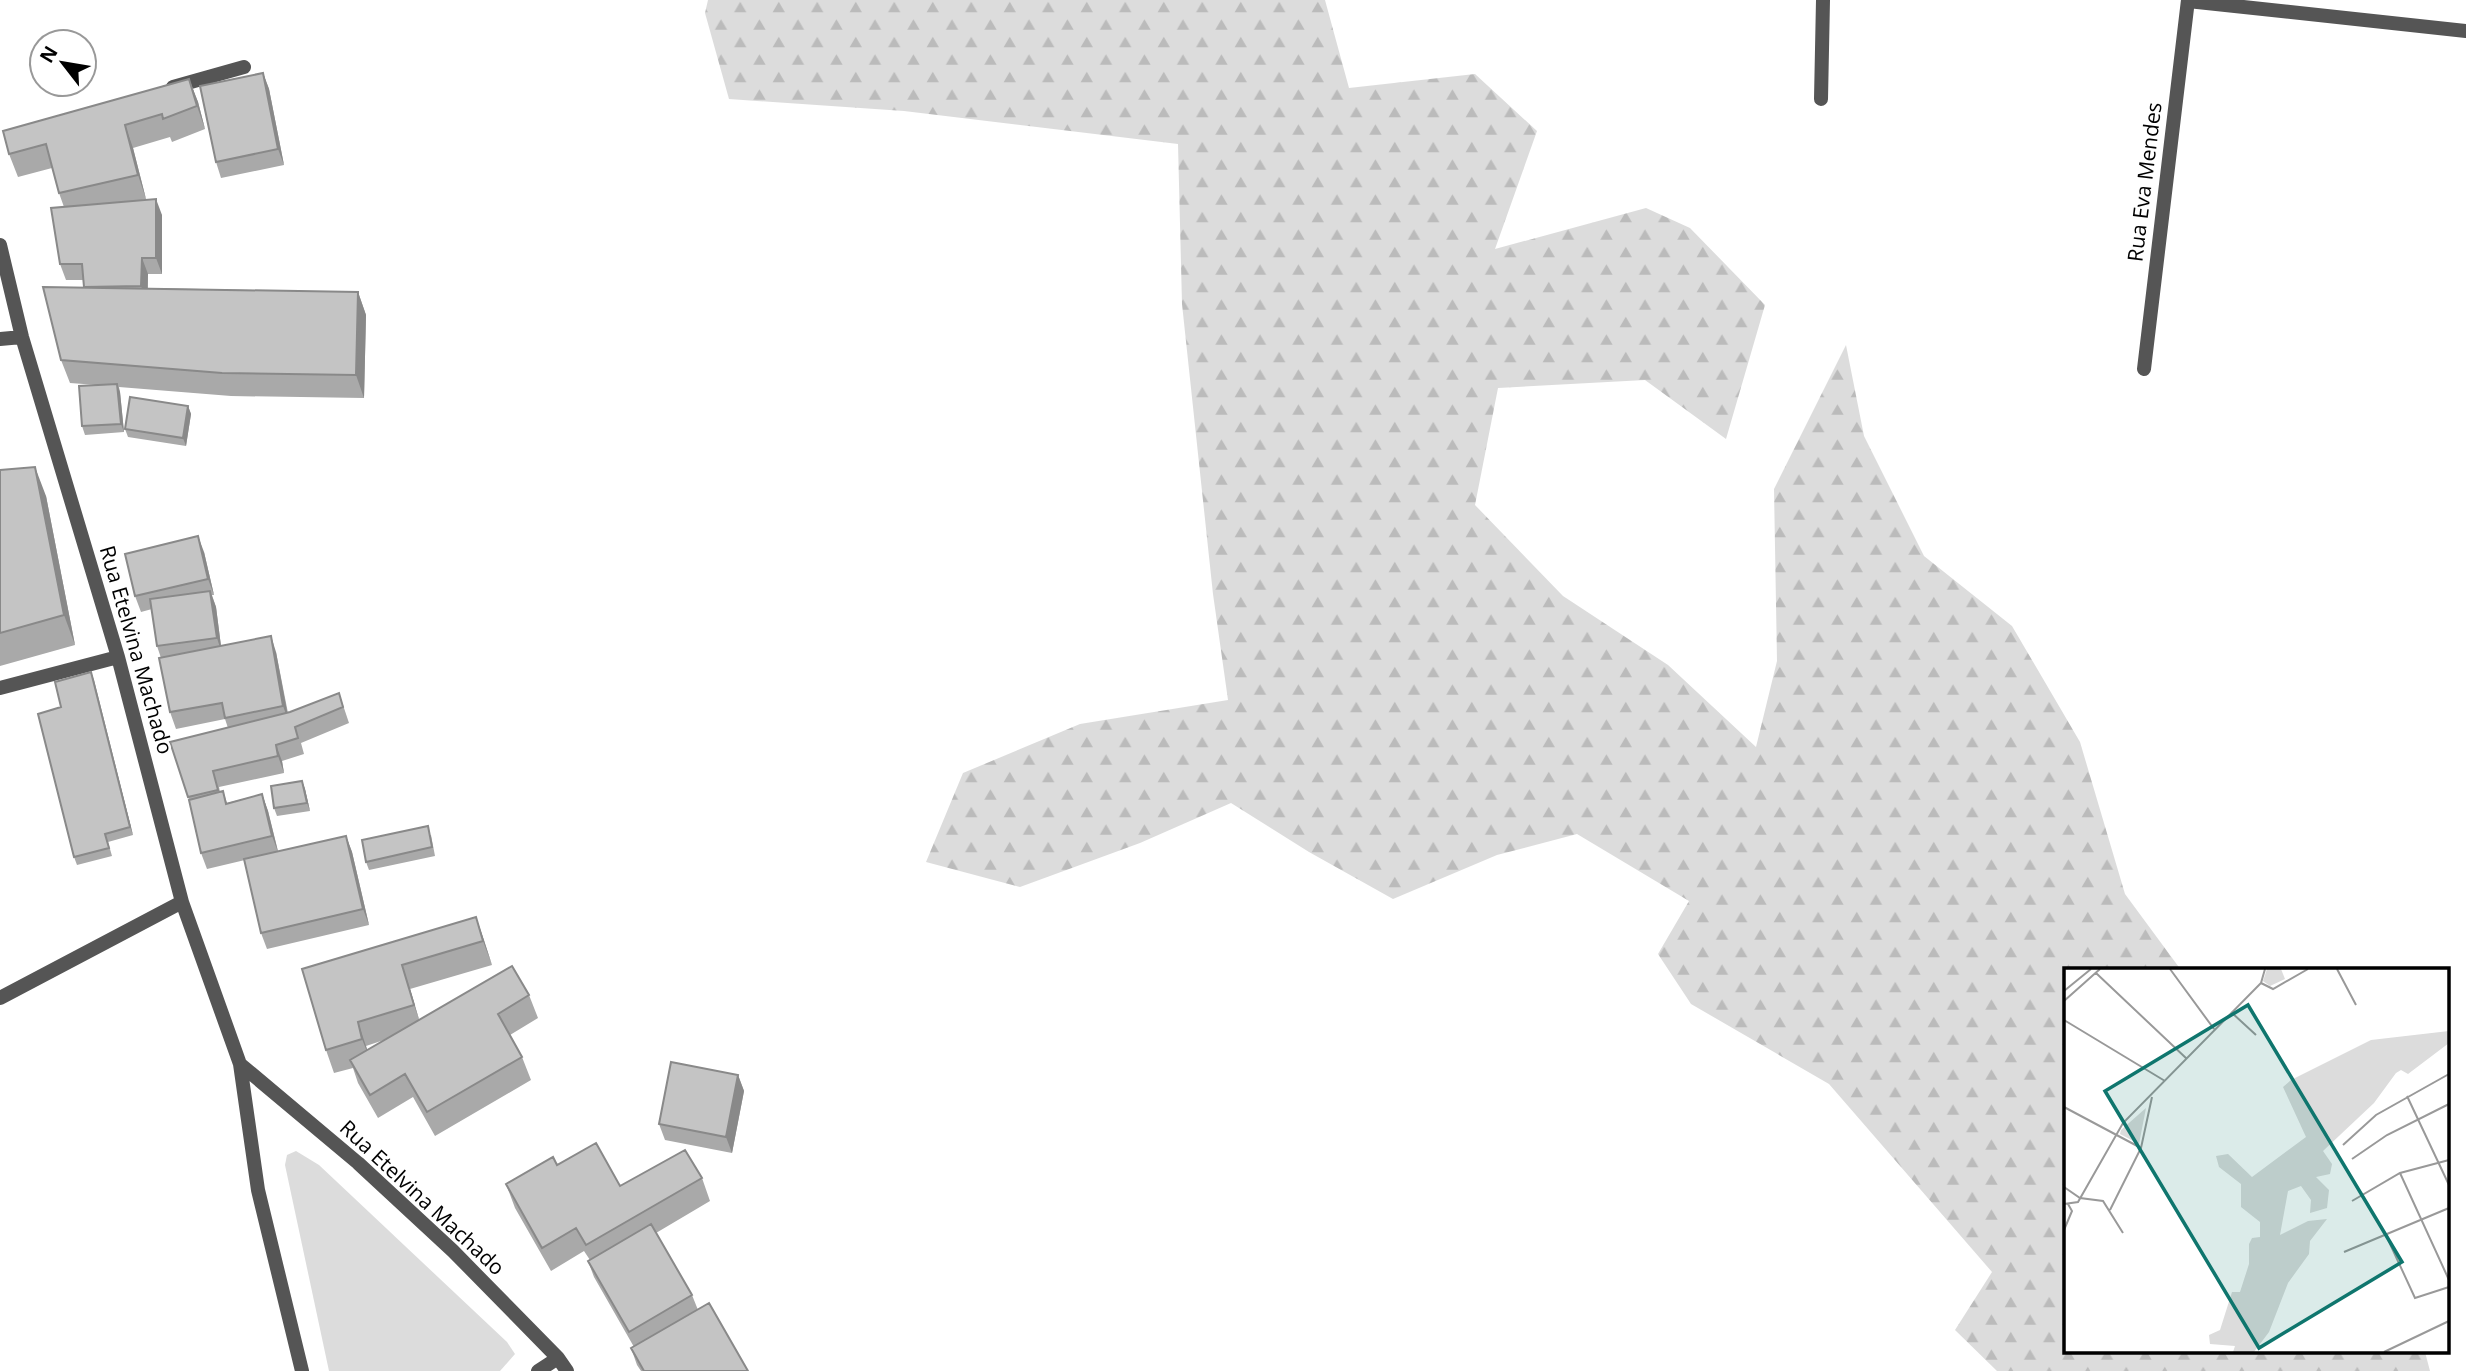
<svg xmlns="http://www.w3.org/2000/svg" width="2466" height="1371" font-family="'Open Sans',sans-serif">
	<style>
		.green { fill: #dcdcdc }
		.forest { fill: url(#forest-firs) }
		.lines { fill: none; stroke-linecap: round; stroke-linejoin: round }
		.minor { stroke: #555; stroke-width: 14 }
		.wall { fill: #a9a9a9; fill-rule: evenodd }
		.shaded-wall { fill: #898989 }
		.building { fill: #c4c4c4; stroke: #898989; stroke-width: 2 }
		.labels { text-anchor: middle; stroke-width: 5; stroke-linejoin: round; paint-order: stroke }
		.street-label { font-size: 21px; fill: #000; stroke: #fff }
		.inset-road { fill: none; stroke: #999; stroke-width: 2 }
		.view { fill: #0f766e; fill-opacity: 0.15; stroke: #0f766e; stroke-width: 3.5 }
		.inset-edge { fill: none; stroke: #000; stroke-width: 3.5 }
	</style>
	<defs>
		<pattern id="forest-firs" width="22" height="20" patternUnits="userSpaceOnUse" patternTransform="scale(1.75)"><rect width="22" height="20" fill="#dcdcdc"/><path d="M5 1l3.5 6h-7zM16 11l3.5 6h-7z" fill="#bbb"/></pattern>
	</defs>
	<rect width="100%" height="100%" fill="#fff"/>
	<path class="green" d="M 296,1151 L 319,1165 L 507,1342 L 515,1354 L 500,1371 L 329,1371 L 285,1165 L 287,1155 Z"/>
	<path class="forest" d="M 708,0 L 1325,0 L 1349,88 L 1475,74 L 1537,131 L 1495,249 L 1646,208 L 1690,228 L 1765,305 L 1726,439 L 1645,380 L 1498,388 L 1475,505 L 1563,596 L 1668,665 L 1756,747 L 1777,661 L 1774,489 L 1846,345 L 1864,436 L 1924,556 L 2012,626 L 2080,742 L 2125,894 L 2181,970 L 2065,970 L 2065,1352 L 2425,1352 L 2430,1371 L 1997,1371 L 1955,1330 L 1992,1272 L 1829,1084 L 1691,1004 L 1658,954 L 1689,901 L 1577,834 L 1497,855 L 1393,899 L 1309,852 L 1231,803 L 1140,843 L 1020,887 L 926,862 L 963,773 L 1080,724 L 1228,700 L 1213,594 L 1182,304 L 1178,144 L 904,111 L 729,99 L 705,13 Z"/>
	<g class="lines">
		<path class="minor" d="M 2188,1 L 2466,31
			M 173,87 L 244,67
			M 1821,99 L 1823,0
			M 0,245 L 22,337 L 118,657 L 182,902 L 240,1064 L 258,1190 L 302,1371
			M 0,339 L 22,337
			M 2144,369 L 2188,0
			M 0,688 L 118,657
			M 0,998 L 182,902
			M 240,1064 L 358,1163 L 453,1251 L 558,1358 L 567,1371
			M 538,1371 L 558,1358"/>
	</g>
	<path class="wall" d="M 263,73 L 269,89 L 284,165 L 221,178 L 216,162 Z
		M 189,79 L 198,102 L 205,129 L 172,142 L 170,137 L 133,148 L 146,199 L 138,201 L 162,215 L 162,274 L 148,274 L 148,288 L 358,292 L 366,315 L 364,398 L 231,396 L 119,387 L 120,392 L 124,432 L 85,435 L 82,426 L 97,385 L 70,383 L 61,360 L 84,287 L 83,280 L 66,280 L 60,264 L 64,207 L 59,193 L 52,168 L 18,177 L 9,154 Z
		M 188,406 L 191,414 L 186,446 L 128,437 L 125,429 Z
		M 0,470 L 46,496 L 75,645 L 0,666 Z
		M 204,552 L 214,595 L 212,595 L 216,607 L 221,646 L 276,652 L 288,713 L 339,693 L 349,723 L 301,743 L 304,754 L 282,761 L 284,773 L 219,787 L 220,792 L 223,791 L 227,803 L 262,794 L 268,811 L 278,851 L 346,836 L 352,852 L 369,925 L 267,949 L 261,933 L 245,860 L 207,869 L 201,853 L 189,800 L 170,742 L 228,728 L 225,719 L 176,729 L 170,712 L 161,658 L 157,646 L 152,609 L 141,612 L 135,596 Z
		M 91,672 L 133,835 L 108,842 L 112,856 L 77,865 L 74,857 L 61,707 Z
		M 302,781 L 305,789 L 310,811 L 277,816 L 274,808 Z
		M 431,835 L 435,856 L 369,870 L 366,862 Z
		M 476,917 L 492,965 L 410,989 L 419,1020 L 529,995 L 538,1018 L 510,1035 L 522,1057 L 531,1080 L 435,1136 L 413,1097 L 378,1118 L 358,1083 L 353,1068 L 334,1073 L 326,1050 L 302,969 ZM 384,1040 L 367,1050 L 366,1046 Z
		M 738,1075 L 744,1091 L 732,1153 L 665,1140 L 659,1124 Z
		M 557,1165 L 620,1186 L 702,1178 L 710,1201 L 656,1233 L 692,1295 L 698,1310 L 748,1371 L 641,1371 L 637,1365 L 631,1348 L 634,1347 L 594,1277 L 588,1261 L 590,1260 L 584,1251 L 551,1271 L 515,1208 L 506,1184 Z"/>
	<path class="shaded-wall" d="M 263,73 L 269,89 L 284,165 L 278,149 Z
		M 189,79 L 198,102 L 205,129 L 197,106 Z
		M 125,125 L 133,148 L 146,199 L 138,175 Z
		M 156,199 L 162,215 L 162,274 L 156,258 Z
		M 142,258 L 148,274 L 147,302 L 141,286 Z
		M 358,292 L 366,315 L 364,398 L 356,375 Z
		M 117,384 L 120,392 L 124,432 L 121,424 Z
		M 188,406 L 191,414 L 186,446 L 183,438 Z
		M 35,467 L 46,496 L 75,645 L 64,615 Z
		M 198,536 L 204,552 L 214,595 L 208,579 Z
		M 210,591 L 216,607 L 222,654 L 217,638 Z
		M 271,636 L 276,652 L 289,722 L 283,706 Z
		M 91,672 L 94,680 L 133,835 L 130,827 Z
		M 276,745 L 282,761 L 284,773 L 278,756 Z
		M 302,781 L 305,789 L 310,811 L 307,803 Z
		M 262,794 L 268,811 L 278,852 L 272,836 Z
		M 346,836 L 352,852 L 369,925 L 363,909 Z
		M 476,917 L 484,940 L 492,965 L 483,941 Z
		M 402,965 L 410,989 L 422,1029 L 414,1005 Z
		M 358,1022 L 366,1046 L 371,1062 L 362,1039 Z
		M 738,1075 L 744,1091 L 732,1153 L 726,1137 Z"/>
	<path class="building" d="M 263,73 L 278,149 L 216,162 L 200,86 Z
		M 189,79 L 197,106 L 163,119 L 162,114 L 125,125 L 138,175 L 59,193 L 46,144 L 9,154 L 3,131 Z
		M 156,199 L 156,258 L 142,258 L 141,286 L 84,287 L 82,264 L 60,264 L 51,208 Z
		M 43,287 L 358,292 L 356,375 L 222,373 L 61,360 Z
		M 117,384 L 121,424 L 82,426 L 79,386 Z
		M 130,397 L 188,406 L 183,438 L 125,429 Z
		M 35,467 L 64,615 L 0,633 L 0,470 Z
		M 198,536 L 208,579 L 135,596 L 125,554 Z
		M 210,591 L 217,638 L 157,646 L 150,599 Z
		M 271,636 L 283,706 L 225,718 L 222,703 L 170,712 L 159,658 Z
		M 91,672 L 130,827 L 105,834 L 109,848 L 74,857 L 38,714 L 61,707 L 55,682 Z
		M 339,693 L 343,707 L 295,727 L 298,738 L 276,745 L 278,756 L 213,771 L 218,790 L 188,797 L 170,742 L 290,712 Z
		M 302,781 L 307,803 L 274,808 L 271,786 Z
		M 223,791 L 226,804 L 262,794 L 272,836 L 201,853 L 189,800 Z
		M 428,826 L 432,847 L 366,862 L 362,840 Z
		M 346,836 L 363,909 L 261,933 L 244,859 Z
		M 476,917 L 483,941 L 402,965 L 414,1005 L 358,1022 L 362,1039 L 326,1050 L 302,969 Z
		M 512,966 L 529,995 L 498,1014 L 522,1057 L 427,1112 L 405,1074 L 370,1095 L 350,1060 Z
		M 671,1062 L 738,1075 L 726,1137 L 659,1124 Z
		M 596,1143 L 620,1186 L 685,1150 L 702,1178 L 586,1245 L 576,1228 L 542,1248 L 506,1184 L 553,1157 L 557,1165 Z
		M 651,1224 L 692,1295 L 629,1332 L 588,1261 Z
		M 709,1303 L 748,1371 L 644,1371 L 631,1348 Z"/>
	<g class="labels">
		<g class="street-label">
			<text transform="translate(2145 182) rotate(-83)" y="7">Rua Eva Mendes</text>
			<text transform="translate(136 650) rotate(74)" y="7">Rua Etelvina Machado</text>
			<text transform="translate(422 1198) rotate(43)" y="7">Rua Etelvina Machado</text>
		</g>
	</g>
	<g transform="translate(2064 968)">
		<rect width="385" height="385" fill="#fff"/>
		<path d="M 203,1 L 217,1 L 221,11 L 206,18 L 199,13 ZM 82,140 L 75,176 L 56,166 L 57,162 Z" fill="#dcdcdc"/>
		<path d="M 385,63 L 385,75 L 344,106 L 337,102 L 332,105 L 310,135 L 259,183 L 268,196 L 266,206 L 252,209 L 265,222 L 263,240 L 246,245 L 247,232 L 237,218 L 224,223 L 216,267 L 244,253 L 263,251 L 246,273 L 245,286 L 224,315 L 205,364 L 190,384 L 169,384 L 171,378 L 146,376 L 145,367 L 156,362 L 168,324 L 176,324 L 185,296 L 185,276 L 188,270 L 196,269 L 196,254 L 177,239 L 177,216 L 155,199 L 152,188 L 164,186 L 188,209 L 242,169 L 219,119 L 227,112 L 307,72 Z" fill="#dcdcdc"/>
		<path class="inset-road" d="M 106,1 L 150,61M 273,1 L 292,37M 32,5 L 123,91M 197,15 L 209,21 L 244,1M 0,23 L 27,1M 0,33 L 36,1M 167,44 L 192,67M 0,52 L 101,113M 343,128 L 385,217M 0,139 L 77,180M 279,177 L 312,147 L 385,106M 288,191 L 323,167 L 385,136M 336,205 L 385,312M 0,219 L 16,230 L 39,233 L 59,265M 288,233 L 336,205 L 385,192M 0,236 L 14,234 L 59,155 L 197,15 L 201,1M 46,242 L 77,180 L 88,129M 0,262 L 8,243 L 4,236M 321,265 L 351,330 L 385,319M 280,284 L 385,240M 320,384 L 385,353"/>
		<path class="view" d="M 184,37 L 338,294 L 195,380 L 41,123 Z"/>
		<rect width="385" height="385" class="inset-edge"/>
	</g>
	<g transform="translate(63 63) rotate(301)"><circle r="33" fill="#ffffff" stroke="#999999" stroke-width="2"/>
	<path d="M0-5L12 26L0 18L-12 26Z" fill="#000000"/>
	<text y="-10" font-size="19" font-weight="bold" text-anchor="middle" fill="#000000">N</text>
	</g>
</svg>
